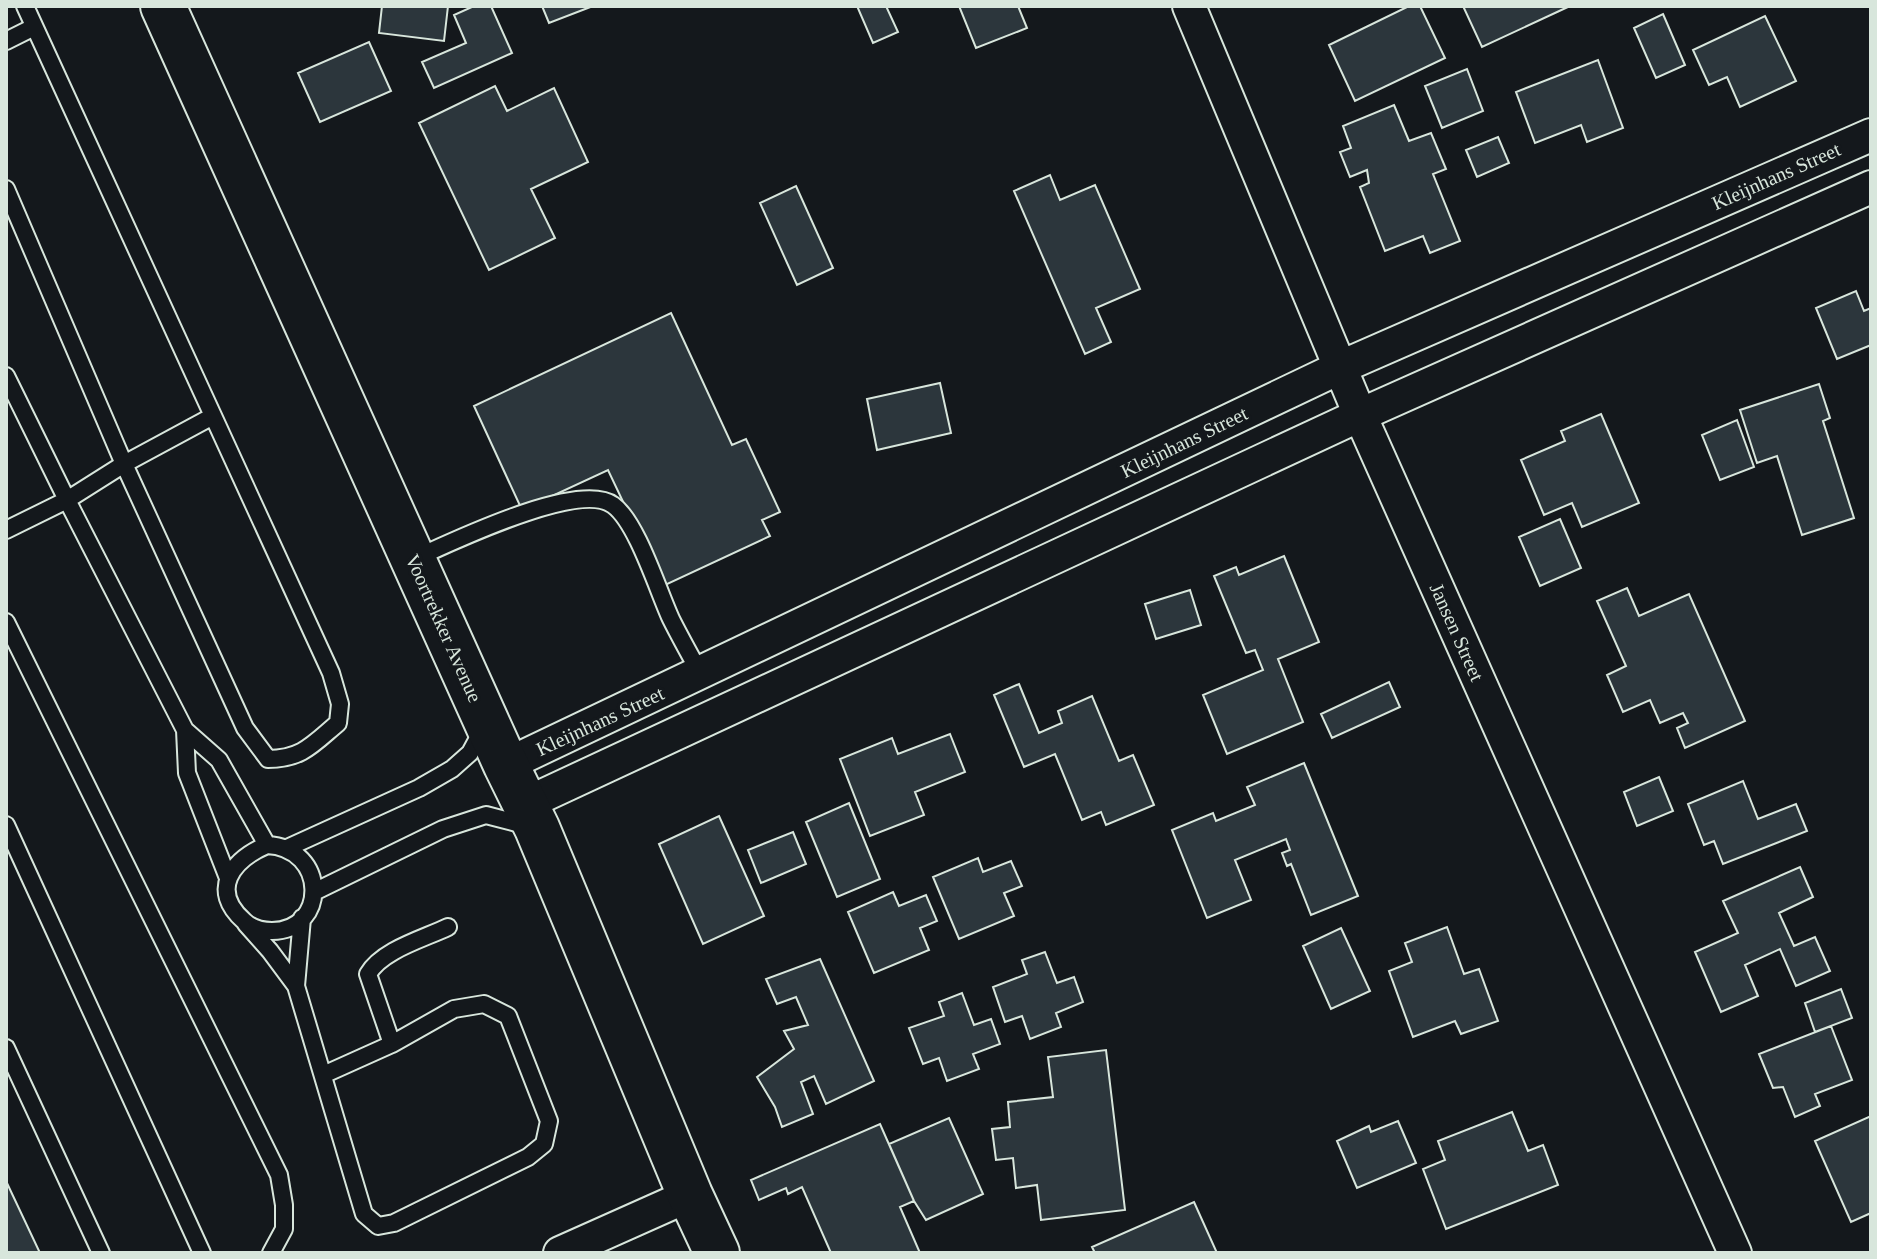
<svg xmlns="http://www.w3.org/2000/svg" width="1877" height="1259" font-family="'Times New Roman',serif">
	<style>
		.building { fill: #2c363c; stroke: #d8e6dc; stroke-width: 2 }
		.lines { fill: none; stroke-linecap: round; stroke-linejoin: round }
		.service-casing { stroke: #d8e6dc; stroke-width: 20 }
		.minor-casing { stroke: #d8e6dc; stroke-width: 36 }
		.trunk-casing { stroke: #d8e6dc; stroke-width: 48 }
		.service { stroke: #14181c; stroke-width: 16 }
		.minor { stroke: #14181c; stroke-width: 32 }
		.trunk { stroke: #14181c; stroke-width: 44 }
		.labels { text-anchor: middle; stroke-width: 6; stroke-linejoin: round; paint-order: stroke }
		.street-label { font-size: 20px; fill: #d8e6dc; stroke: #14181c }
	</style>
	<rect width="100%" height="100%" fill="#14181c"/>
	<path class="building" d="M 382,6 L 448,6 L 444,41 L 379,33 Z
		M 474,6 L 491,6 L 512,53 L 434,88 L 422,62 L 466,43 L 454,15 Z
		M 542,6 L 593,6 L 549,23 Z
		M 857,6 L 886,6 L 898,32 L 873,43 Z
		M 959,6 L 1018,6 L 1027,28 L 976,48 Z
		M 1409,6 L 1420,6 L 1445,58 L 1355,101 L 1329,45 Z
		M 1463,6 L 1570,6 L 1482,47 Z
		M 1663,14 L 1685,65 L 1656,78 L 1634,28 Z
		M 1765,16 L 1796,81 L 1740,107 L 1727,77 L 1709,85 L 1693,50 Z
		M 369,42 L 391,91 L 320,122 L 298,73 Z
		M 1598,60 L 1623,128 L 1587,142 L 1581,125 L 1535,143 L 1516,92 Z
		M 1467,69 L 1483,111 L 1442,128 L 1425,86 Z
		M 495,86 L 507,111 L 554,88 L 588,162 L 531,189 L 555,238 L 489,270 L 419,123 Z
		M 1394,105 L 1409,141 L 1431,133 L 1446,169 L 1433,174 L 1460,241 L 1430,253 L 1423,236 L 1385,251 L 1360,187 L 1369,183 L 1367,170 L 1350,177 L 1340,152 L 1351,148 L 1343,126 Z
		M 1498,137 L 1509,163 L 1477,177 L 1466,150 Z
		M 1050,175 L 1060,200 L 1095,185 L 1140,289 L 1096,308 L 1111,342 L 1085,354 L 1014,191 Z
		M 796,186 L 833,268 L 797,285 L 760,203 Z
		M 1856,291 L 1864,311 L 1871,308 L 1871,345 L 1837,359 L 1816,308 Z
		M 671,313 L 732,445 L 746,439 L 780,512 L 762,520 L 770,536 L 663,586 L 608,470 L 522,510 L 474,406 Z
		M 940,383 L 951,433 L 877,450 L 867,399 Z
		M 1819,384 L 1830,418 L 1823,421 L 1854,518 L 1802,535 L 1777,456 L 1757,463 L 1740,410 Z
		M 1601,414 L 1639,503 L 1582,527 L 1572,503 L 1544,515 L 1521,460 L 1565,441 L 1561,431 Z
		M 1737,420 L 1754,467 L 1720,480 L 1702,435 Z
		M 1560,519 L 1581,568 L 1540,586 L 1519,537 Z
		M 1284,556 L 1319,642 L 1278,659 L 1303,722 L 1227,754 L 1203,695 L 1263,670 L 1255,650 L 1246,653 L 1214,576 L 1236,567 L 1239,575 Z
		M 1627,588 L 1639,616 L 1689,594 L 1745,721 L 1685,748 L 1677,728 L 1688,723 L 1683,713 L 1660,723 L 1650,700 L 1623,712 L 1607,675 L 1626,666 L 1597,601 Z
		M 1190,590 L 1201,625 L 1156,639 L 1145,604 Z
		M 1389,682 L 1400,707 L 1332,738 L 1321,714 Z
		M 1019,684 L 1039,733 L 1062,723 L 1058,711 L 1092,696 L 1119,761 L 1133,755 L 1154,805 L 1106,825 L 1101,812 L 1082,820 L 1055,754 L 1024,767 L 994,695 Z
		M 950,734 L 965,772 L 915,792 L 924,815 L 870,836 L 840,759 L 892,738 L 898,754 Z
		M 1304,763 L 1358,896 L 1311,915 L 1291,864 L 1287,866 L 1282,853 L 1290,850 L 1286,839 L 1235,860 L 1251,900 L 1207,918 L 1172,830 L 1213,813 L 1216,821 L 1255,805 L 1247,787 Z
		M 1659,777 L 1673,811 L 1637,826 L 1624,792 Z
		M 1743,781 L 1758,819 L 1796,804 L 1807,831 L 1723,864 L 1714,841 L 1704,845 L 1688,804 Z
		M 849,803 L 880,879 L 837,897 L 806,822 Z
		M 719,816 L 764,916 L 703,944 L 659,844 Z
		M 793,832 L 806,864 L 761,883 L 748,850 Z
		M 978,858 L 983,872 L 1011,861 L 1022,886 L 1004,893 L 1014,916 L 959,939 L 933,877 Z
		M 1800,867 L 1813,897 L 1779,913 L 1794,946 L 1815,937 L 1830,971 L 1796,986 L 1780,949 L 1745,965 L 1758,996 L 1721,1012 L 1695,952 L 1738,933 L 1723,901 Z
		M 893,892 L 899,906 L 926,895 L 937,921 L 920,928 L 929,950 L 874,973 L 848,912 Z
		M 1447,927 L 1464,974 L 1479,969 L 1498,1021 L 1461,1034 L 1455,1021 L 1413,1037 L 1389,971 L 1412,962 L 1405,943 Z
		M 1341,928 L 1370,991 L 1331,1009 L 1303,946 Z
		M 1045,952 L 1057,983 L 1074,977 L 1083,1002 L 1056,1013 L 1061,1027 L 1030,1039 L 1022,1016 L 1005,1022 L 993,987 L 1027,974 L 1022,960 Z
		M 820,959 L 874,1081 L 826,1104 L 814,1076 L 801,1082 L 813,1114 L 782,1127 L 775,1107 L 757,1077 L 794,1049 L 784,1031 L 808,1025 L 796,997 L 777,1004 L 766,979 Z
		M 1841,989 L 1852,1018 L 1815,1032 L 1805,1003 Z
		M 962,993 L 974,1025 L 991,1019 L 1000,1044 L 973,1054 L 979,1069 L 947,1081 L 939,1058 L 923,1064 L 909,1028 L 944,1016 L 939,1002 Z
		M 1831,1026 L 1852,1080 L 1815,1094 L 1820,1106 L 1795,1117 L 1783,1087 L 1773,1088 L 1759,1054 Z
		M 1106,1050 L 1125,1210 L 1041,1220 L 1037,1185 L 1016,1188 L 1013,1158 L 996,1160 L 992,1129 L 1010,1127 L 1008,1102 L 1053,1097 L 1048,1057 Z
		M 1512,1112 L 1528,1151 L 1543,1145 L 1558,1185 L 1446,1229 L 1423,1169 L 1445,1160 L 1438,1141 Z
		M 1871,1116 L 1871,1213 L 1851,1222 L 1815,1141 Z
		M 949,1118 L 983,1194 L 926,1220 L 914,1201 L 889,1144 Z
		M 1398,1121 L 1416,1163 L 1357,1188 L 1337,1141 L 1369,1126 L 1371,1132 Z
		M 880,1124 L 914,1201 L 900,1207 L 920,1253 L 831,1253 L 802,1187 L 788,1194 L 786,1188 L 759,1200 L 751,1180 Z
		M 6,1181 L 40,1253 L 6,1253 Z
		M 1194,1202 L 1217,1253 L 1095,1253 L 1092,1247 Z"/>
	<g class="lines">
		<defs>
			<path id="service" d="M 25,6 L 331,673 L 340,704 L 338,723 C 313,744 302,759 268,759 L 245,728 L 124,464 L 67,500 L 185,730 L 219,760 L 267,845
				M 6,41 L 34,27
				M 6,189 L 124,464 L 213,416
				M 6,376 L 67,500 L 6,530
				M 416,558 C 452,542 579,480 613,505 C 637,522 658,591 671,619 C 680,637 690,655 700,673
				M 6,622 L 279,1175 L 284,1205 L 284,1229 L 271,1253
				M 185,730 L 187,773 L 228,878
				M 6,825 L 202,1253
				M 267,845 C 328,848 328,931 272,931 C 262,931 251,928 244,921 C 209,890 232,860 267,845 Z
				M 287,848 L 419,788 L 452,769 L 470,753 L 483,729
				M 314,892 L 443,829 L 486,815 L 528,826
				M 246,924 L 270,951 L 296,986 L 364,1214 L 378,1226 L 394,1223 L 528,1157 L 544,1144 L 549,1121 L 508,1016 L 484,1004 L 454,1009 L 392,1044 L 323,1075
				M 296,986 L 302,918
				M 392,1044 L 368,974 C 382,950 423,939 448,927
				M 6,1048 L 101,1253"/>
			<path id="minor" d="M 1189,6 L 1360,415 L 1735,1253
				M 506,765 L 1341,367 L 1871,135
				M 525,804 L 1360,415 L 1871,187
				M 560,1253 L 690,1195"/>
			<path id="trunk" d="M 163,6 L 506,765 L 537,828 L 690,1195 L 717,1253"/>
		</defs>
		<use href="#service" class="service-casing"/>
		<use href="#minor" class="minor-casing"/>
		<use href="#trunk" class="trunk-casing"/>
		<use href="#service" class="service"/>
		<use href="#minor" class="minor"/>
		<use href="#trunk" class="trunk"/>
	</g>
	<g class="labels">
		<g class="street-label">
			<text transform="translate(1776 176) rotate(-24)" y="7">Kleijnhans Street</text>
			<text transform="translate(1184 442) rotate(-26)" y="7">Kleijnhans Street</text>
			<text transform="translate(444 628) rotate(66)" y="7">Voortrekker Avenue</text>
			<text transform="translate(1457 632) rotate(66)" y="7">Jansen Street</text>
			<text transform="translate(600 721) rotate(-25)" y="7">Kleijnhans Street</text>
		</g>
	</g>
	<rect width="1877" height="1259" fill="none" stroke="#d8e6dc" stroke-width="16"/>
</svg>
